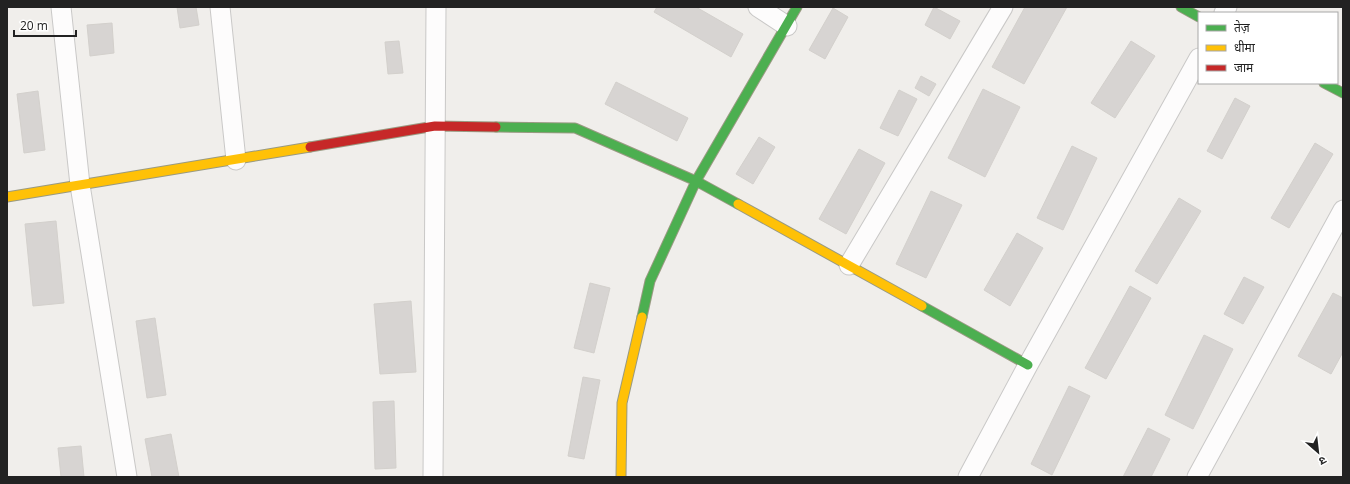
<svg xmlns="http://www.w3.org/2000/svg" width="1350" height="484" font-family="'Open Sans','Noto Sans Devanagari',sans-serif">
	<style>
		.building { fill: #d7d4d2; stroke: #d3d0cc }
		.lines { fill: none; stroke-linecap: round; stroke-linejoin: round }
		.street-casing { stroke: #c9c8c7; stroke-width: 21 }
		.fast-casing { stroke: #999a82; stroke-width: 11 }
		.slow-casing { stroke: #999a82; stroke-width: 11 }
		.jam-casing { stroke: #999a82; stroke-width: 11 }
		.street { stroke: #fdfcfc; stroke-width: 19 }
		.fast { stroke: #4caf50; stroke-width: 9 }
		.slow { stroke: #ffc107; stroke-width: 9 }
		.jam { stroke: #c62828; stroke-width: 9 }
	</style>
	<rect width="100%" height="100%" fill="#f0eeeb"/>
	<path class="building" d="M 177,7 L 196,7 L 199,25 L 180,28 Z
		M 657,7 L 696,7 L 743,34 L 731,57 L 654,12 Z
		M 934,7 L 960,21 L 950,39 L 925,25 Z
		M 1025,7 L 1067,7 L 1024,84 L 992,67 Z
		M 833,8 L 848,17 L 825,59 L 809,50 Z
		M 112,23 L 114,53 L 90,56 L 87,25 Z
		M 399,41 L 403,73 L 388,74 L 385,42 Z
		M 1131,41 L 1155,56 L 1115,118 L 1091,103 Z
		M 921,76 L 936,84 L 929,96 L 915,88 Z
		M 616,82 L 688,118 L 677,141 L 605,104 Z
		M 983,89 L 1020,107 L 985,177 L 948,158 Z
		M 899,90 L 917,99 L 898,136 L 880,128 Z
		M 38,91 L 45,150 L 24,153 L 17,94 Z
		M 1235,98 L 1250,106 L 1222,159 L 1207,151 Z
		M 759,137 L 775,147 L 753,184 L 736,174 Z
		M 1315,143 L 1333,154 L 1289,228 L 1271,218 Z
		M 1072,146 L 1097,158 L 1063,230 L 1037,218 Z
		M 859,149 L 885,163 L 846,234 L 819,219 Z
		M 931,191 L 962,205 L 926,278 L 896,264 Z
		M 1179,198 L 1201,211 L 1157,284 L 1135,271 Z
		M 56,221 L 64,303 L 33,306 L 25,224 Z
		M 1017,233 L 1043,248 L 1010,306 L 984,290 Z
		M 1244,277 L 1264,287 L 1243,324 L 1224,314 Z
		M 590,283 L 610,288 L 594,353 L 574,348 Z
		M 1130,286 L 1151,298 L 1106,379 L 1085,368 Z
		M 1333,293 L 1343,298 L 1343,352 L 1331,374 L 1298,356 Z
		M 411,301 L 416,372 L 380,374 L 374,304 Z
		M 155,318 L 166,395 L 147,398 L 136,321 Z
		M 1204,335 L 1233,349 L 1193,429 L 1165,415 Z
		M 583,377 L 600,380 L 584,459 L 568,456 Z
		M 1069,386 L 1090,396 L 1052,475 L 1031,464 Z
		M 394,401 L 396,468 L 375,469 L 373,402 Z
		M 1148,428 L 1170,439 L 1151,477 L 1123,477 Z
		M 171,434 L 179,477 L 152,477 L 145,439 Z
		M 81,446 L 84,477 L 61,477 L 58,448 Z"/>
	<g class="lines">
		<defs>
			<path id="street" d="M 61,7 L 80,185 L 127,477
				M 220,7 L 236,160
				M 758,7 L 787,26
				M 1224,13 L 1227,7
				M 849,265 L 1003,7
				M 433,477 L 436,7
				M 968,477 L 1028,365 L 1199,58
				M 1197,477 L 1343,210"/>
			<path id="fast" d="M 1181,7 L 1199,17
				M 1324,83 L 1343,93
				M 496,127 L 575,128 L 696,181 L 738,204
				M 922,306 L 1028,365
				M 642,317 L 650,281 L 696,181 L 797,7"/>
			<path id="slow" d="M 7,197 L 310,147
				M 738,204 L 922,306
				M 621,477 L 622,403 L 642,317"/>
			<path id="jam" d="M 310,147 L 435,126 L 496,127"/>
		</defs>
		<use href="#street" class="street-casing"/>
		<use href="#fast" class="fast-casing"/>
		<use href="#slow" class="slow-casing"/>
		<use href="#jam" class="jam-casing"/>
		<use href="#street" class="street"/>
		<use href="#fast" class="fast"/>
		<use href="#slow" class="slow"/>
		<use href="#jam" class="jam"/>
	</g>
	<rect width="1350" height="484" fill="none" stroke="#222222" stroke-width="16"/>
	<rect x="1198" y="12" width="140" height="72" fill="#ffffff" stroke="#a7a7a7"/>
	<rect x="1206" y="25" width="20" height="6" fill="#4caf50" stroke="#a7a7a7"/>
	<text x="1234" y="32" font-size="12" fill="#222222">तेज़</text>
	<rect x="1206" y="45" width="20" height="6" fill="#ffc107" stroke="#a7a7a7"/>
	<text x="1234" y="52" font-size="12" fill="#222222">धीमा</text>
	<rect x="1206" y="65" width="20" height="6" fill="#c62828" stroke="#a7a7a7"/>
	<text x="1234" y="72" font-size="12" fill="#222222">जाम</text>
	<g transform="translate(1318 452) rotate(152)" stroke="#ffffff" stroke-width="3" paint-order="stroke">
	<path d="M0-3L7 15L0 10L-7 15Z" fill="#222222"/>
	<text y="-6" font-size="11" font-weight="bold" text-anchor="middle" fill="#222222">उ</text>
	</g>
	<path d="M14 30v6h62v-6" fill="none" stroke="#222222" stroke-width="2"/>
	<text x="20" y="30" font-size="12" fill="#222222" stroke="#ffffff" stroke-width="3" paint-order="stroke">20 m</text>
</svg>
